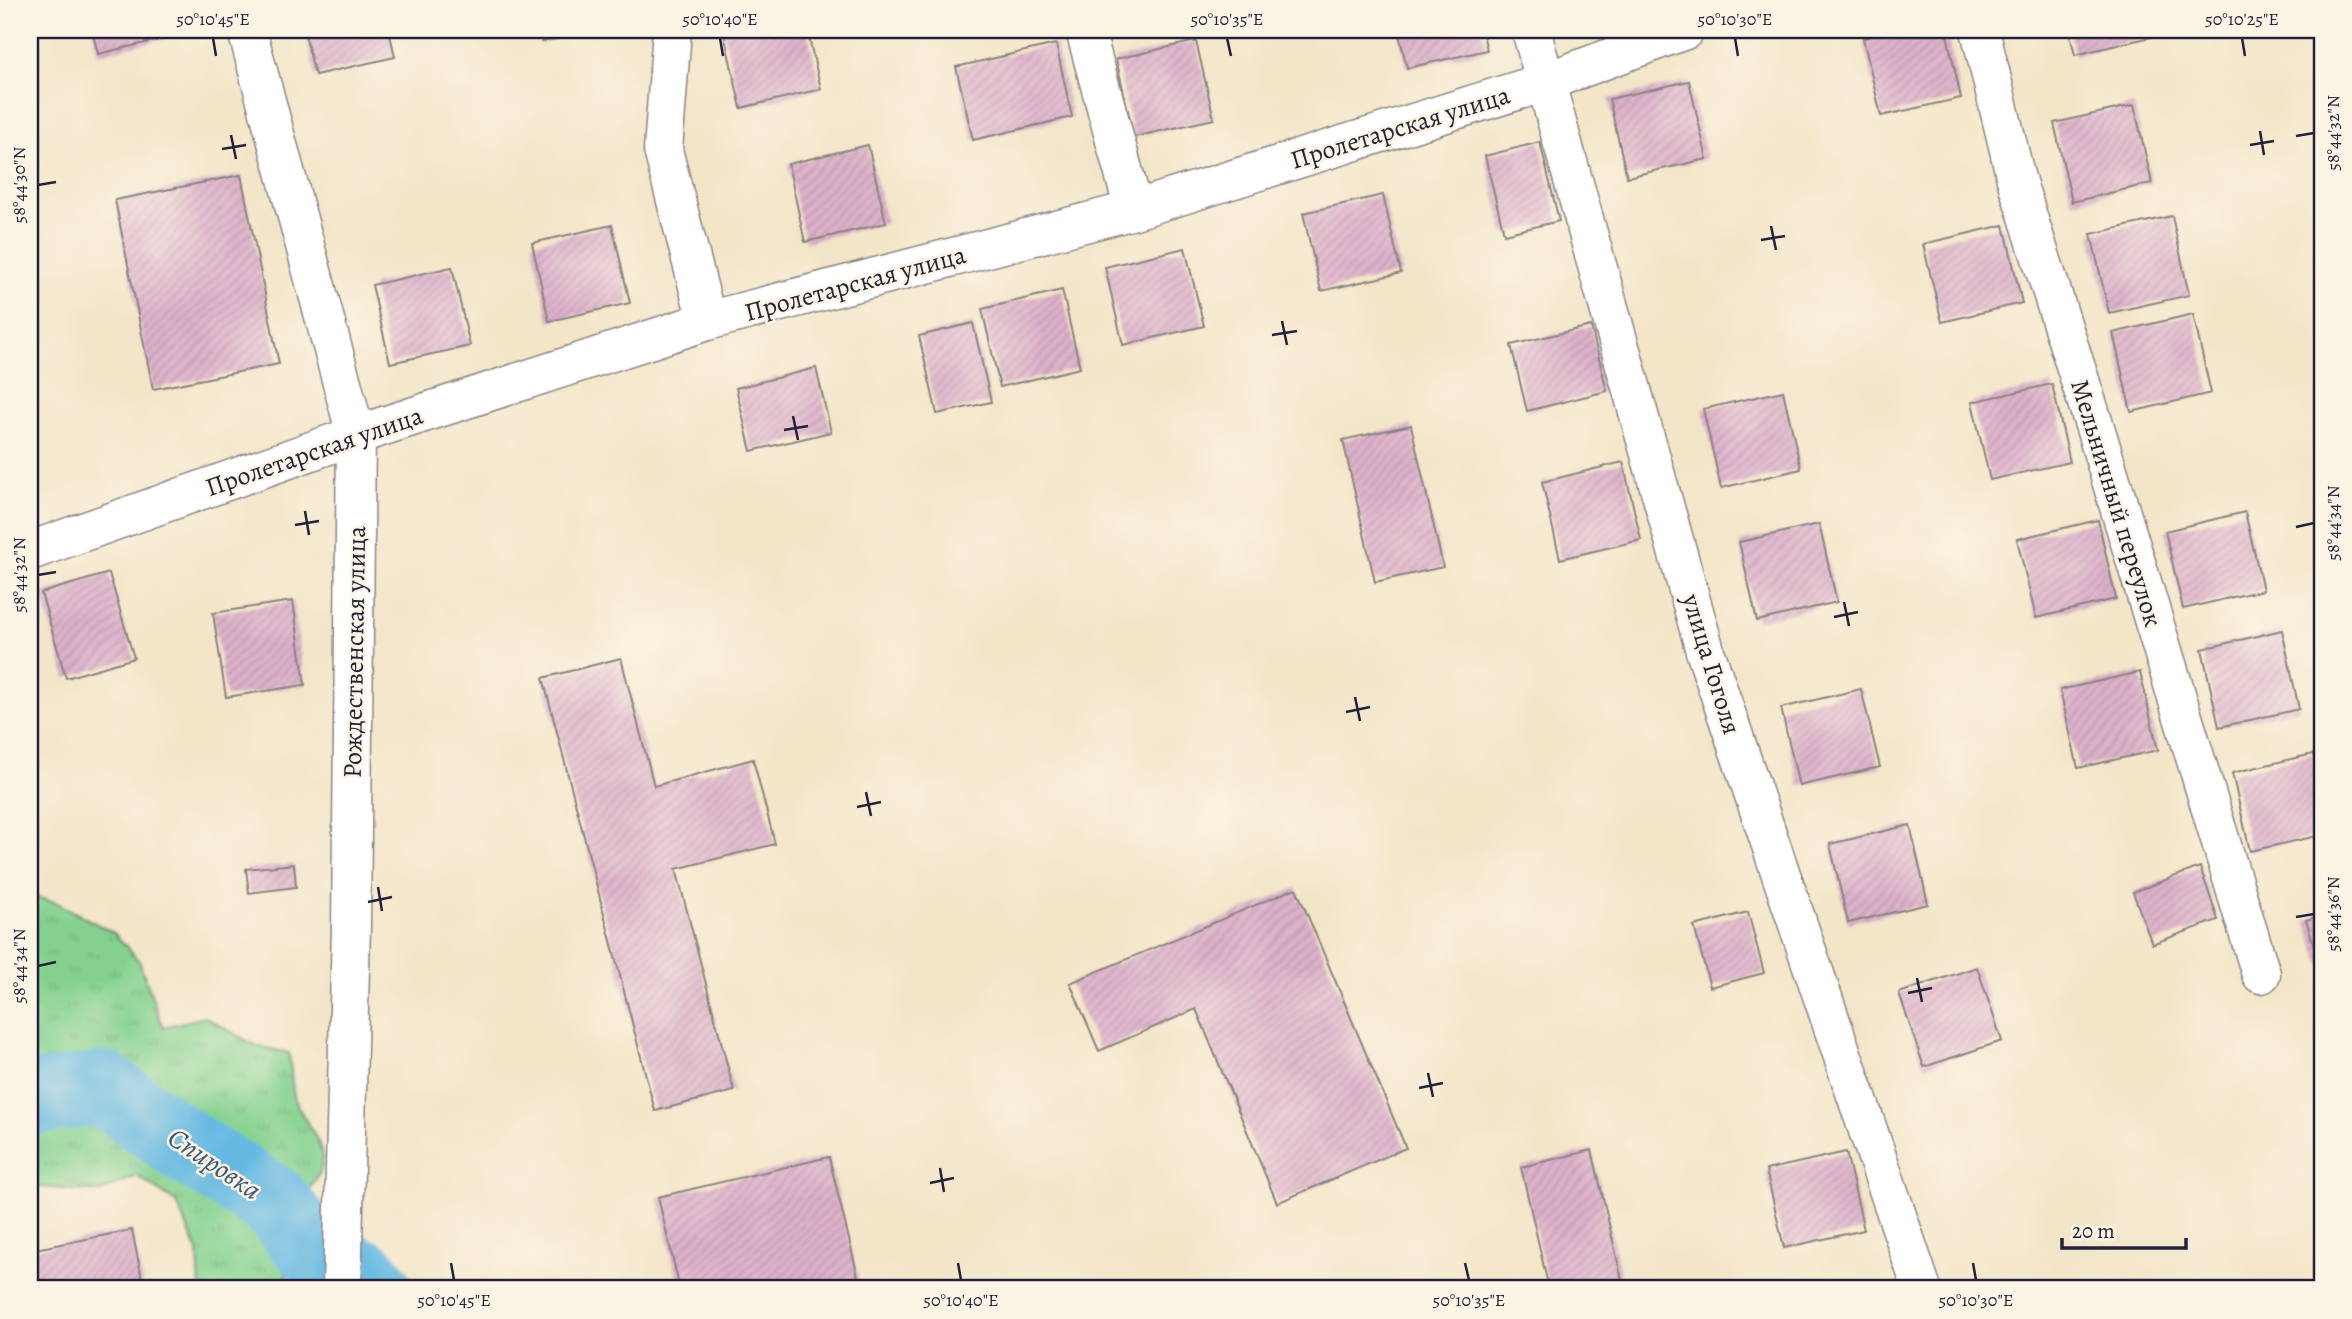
<svg xmlns="http://www.w3.org/2000/svg" width="2352" height="1319" font-family="Alegreya,serif">
	<style>
		.grass { fill: url(#grass-tufts); stroke: #537a65; stroke-width: 2 }
		.lines { fill: none; stroke-linecap: round; stroke-linejoin: round }
		.river { stroke: #66b9e2; stroke-width: 74 }
		.building { fill: url(#building-hatch) }
		.minor-casing { stroke: #8a8482; stroke-width: 41 }
		.major-casing { stroke: #8a8482; stroke-width: 41 }
		.minor { stroke: #fff; stroke-width: 38 }
		.major { stroke: #fff; stroke-width: 38 }
		.ticks { fill: none; stroke: #22223b; stroke-width: 2.5 }
		.labels { text-anchor: middle; stroke-width: 5; stroke-linejoin: round; paint-order: stroke }
		.street-label { font-size: 26px; fill: #22223b; stroke: #fcf5e5 }
		.water-label { font-size: 28px; font-style: italic; fill: #3a5775; stroke: #fcf5e5 }
		.neatline { fill: none; stroke: #22223b; stroke-width: 2.5 }
		.ticks-label { font-size: 18px; text-anchor: middle; fill: #22223b }
	</style>
	<defs>
		<pattern id="grass-tufts" width="24" height="20" patternUnits="userSpaceOnUse" patternTransform="scale(1.75)"><rect width="24" height="20" fill="#84d18f"/><path d="M3 7l-1-3M5 7V3M7 7l1-3M15 17l-1-3M17 17v-4M19 17l1-3" fill="none" stroke="#72b37c"/></pattern>
		<pattern id="building-hatch" width="6" height="6" patternUnits="userSpaceOnUse" patternTransform="scale(1.75)"><rect width="6" height="6" fill="#ddb1ca"/><path d="M-1 1l2-2M0 6l6-6M5 7l2-2" fill="none" stroke="#bd98ae"/></pattern>
	</defs>
	<rect width="100%" height="100%" fill="#fcf5e5"/>
	<filter id="ink" filterUnits="userSpaceOnUse"><feTurbulence type="fractalNoise" baseFrequency=".0143" numOctaves="2"/><feDisplacementMap in="SourceGraphic" scale="14" xChannelSelector="R" yChannelSelector="G"/><feConvolveMatrix kernelMatrix="1 2 1 2 8 2 1 2 1" color-interpolation-filters="sRGB"/></filter>
	<filter id="wash" filterUnits="userSpaceOnUse"><feTurbulence type="fractalNoise" baseFrequency=".00686" numOctaves="4" result="noise"/><feDisplacementMap in="SourceGraphic" scale="28" xChannelSelector="R" yChannelSelector="G"/><feGaussianBlur stdDeviation="1.57" result="paint"/><feColorMatrix in="noise" values="0 0 0 0 0 0 0 0 0 0 0 0 0 0 0 0 0 1.4 0 .05"/><feComposite in="paint" operator="in"/></filter>
	<g filter="url(#wash)">
		<rect width="100%" height="100%" fill="#f3e5c8"/>
		<path class="grass" d="M 30,896 L 55,902 L 114,933 L 139,961 L 163,1027 L 205,1017 L 257,1046 L 289,1053 C 291,1067 291,1083 294,1096 C 300,1120 325,1139 322,1165 C 319,1187 283,1208 277,1232 C 274,1247 290,1268 286,1289 L 200,1289 L 198,1252 L 177,1203 L 137,1176 L 101,1192 L 30,1186 Z"/>
		<g class="lines">
			<path class="river" d="M 30,1099 L 103,1088 L 184,1145 L 271,1200 L 315,1251 L 364,1276 L 376,1289"/>
		</g>
		<g id="blocks">
			<path class="building" d="M 92,30 L 169,30 L 171,37 L 98,54 Z
				M 304,30 L 389,30 L 395,57 L 315,75 Z
				M 539,30 L 592,30 L 592,31 L 542,42 Z
				M 723,30 L 807,30 L 821,89 L 741,108 Z
				M 1398,30 L 1482,30 L 1487,50 L 1407,68 Z
				M 1898,30 L 1946,30 L 1961,98 L 1881,116 L 1863,38 Z
				M 2069,30 L 2154,30 L 2155,36 L 2075,55 Z
				M 1196,41 L 1214,119 L 1134,137 L 1116,59 Z
				M 1056,44 L 1072,117 L 973,140 L 956,67 Z
				M 1689,81 L 1707,159 L 1627,177 L 1609,99 Z
				M 2134,105 L 2152,183 L 2072,202 L 2054,123 Z
				M 1540,142 L 1559,221 L 1504,234 L 1485,156 Z
				M 868,145 L 886,223 L 805,242 L 788,164 Z
				M 241,175 L 279,364 L 153,389 L 115,200 Z
				M 1383,195 L 1401,273 L 1321,291 L 1303,213 Z
				M 2172,216 L 2189,295 L 2109,313 L 2091,234 Z
				M 612,225 L 630,303 L 549,321 L 532,243 Z
				M 2004,225 L 2022,303 L 1942,322 L 1923,244 Z
				M 1185,248 L 1204,326 L 1123,345 L 1105,267 Z
				M 452,267 L 470,346 L 390,363 L 372,285 Z
				M 1062,290 L 1080,368 L 1000,387 L 982,309 Z
				M 2193,314 L 2211,393 L 2131,412 L 2113,333 Z
				M 973,323 L 991,402 L 937,414 L 919,336 Z
				M 1591,326 L 1607,391 L 1527,411 L 1511,345 Z
				M 816,368 L 831,432 L 751,451 L 736,388 Z
				M 2052,384 L 2070,462 L 1990,480 L 1972,402 Z
				M 1783,391 L 1801,469 L 1721,488 L 1703,409 Z
				M 1411,425 L 1443,567 L 1375,582 L 1343,440 Z
				M 1623,462 L 1641,540 L 1560,559 L 1542,482 Z
				M 2245,512 L 2263,590 L 2183,609 L 2165,531 Z
				M 2098,520 L 2116,599 L 2036,618 L 2017,539 Z
				M 1819,524 L 1837,602 L 1757,621 L 1739,542 Z
				M 109,573 L 134,658 L 66,678 L 41,593 Z
				M 293,601 L 305,685 L 226,697 L 213,613 Z
				M 2282,630 L 2299,709 L 2219,727 L 2202,649 Z
				M 621,658 L 654,786 L 753,759 L 775,844 L 676,869 L 734,1091 L 655,1111 L 543,678 Z
				M 2140,672 L 2158,750 L 2078,768 L 2060,690 Z
				M 1861,689 L 1880,767 L 1799,786 L 1781,708 Z
				M 2313,754 L 2322,796 L 2322,835 L 2250,851 L 2232,773 Z
				M 1910,825 L 1928,904 L 1848,923 L 1830,844 Z
				M 294,864 L 296,887 L 249,893 L 246,869 Z
				M 2200,867 L 2218,920 L 2152,944 L 2133,892 Z
				M 1296,888 L 1406,1148 L 1277,1203 L 1196,1009 L 1099,1051 L 1070,983 Z
				M 1748,912 L 1764,973 L 1710,987 L 1694,926 Z
				M 2322,915 L 2322,964 L 2320,964 L 2306,920 Z
				M 1977,967 L 2002,1041 L 1924,1067 L 1899,993 Z
				M 1592,1150 L 1624,1289 L 1549,1289 L 1521,1167 Z
				M 1846,1152 L 1864,1230 L 1784,1248 L 1766,1170 Z
				M 829,1157 L 861,1289 L 680,1289 L 658,1197 Z
				M 132,1230 L 144,1289 L 30,1289 L 30,1250 Z"/>
		</g>
	</g>
	<g filter="url(#ink)">
		<use href="#blocks" fill-opacity="0" stroke="#8a8482" stroke-width="2"/>
		<g class="lines">
			<defs>
				<path id="minor" d="M 672,30 L 663,150 L 707,321
					M 1085,30 L 1134,210
					M 1531,30 L 1706,654 L 1922,1289
					M 1980,30 L 2016,179 L 2097,434 L 2261,974
					M 30,551 L 356,435 L 707,321 L 1134,210 L 1545,82 L 1685,30"/>
				<path id="major" d="M 247,30 L 356,435 L 351,927 L 342,1289"/>
			</defs>
			<use href="#minor" class="minor-casing"/>
			<use href="#major" class="major-casing"/>
			<use href="#minor" class="minor"/>
			<use href="#major" class="major"/>
		</g>
	</g>
	<path class="ticks" d="M 213,38 L 216,56M 720,38 L 723,56M 1227,38 L 1231,56M 1735,38 L 1738,56M 2242,38 L 2245,56M 2260,131 L 2264,155M 231,135 L 236,159M 2296,136 L 2314,133M 2250,145 L 2274,141M 222,149 L 246,145M 38,185 L 56,182M 1771,226 L 1776,250M 1761,240 L 1785,236M 1282,321 L 1287,345M 1272,335 L 1297,331M 793,416 L 798,440M 784,430 L 808,426M 305,511 L 309,535M 295,525 L 319,521M 2296,527 L 2314,523M 38,575 L 56,572M 1844,602 L 1849,626M 1834,617 L 1858,612M 1355,697 L 1360,721M 1346,712 L 1370,707M 866,792 L 871,816M 857,807 L 881,802M 378,887 L 382,911M 368,902 L 392,897M 2296,917 L 2314,914M 38,966 L 56,962M 1917,978 L 1922,1002M 1908,993 L 1932,988M 1428,1073 L 1433,1097M 1419,1088 L 1443,1083M 940,1168 L 944,1192M 930,1183 L 954,1178M 451,1263 L 454,1280M 958,1263 L 961,1280M 1465,1263 L 1469,1280M 1973,1263 L 1976,1280"/>
	<g class="labels">
		<g class="street-label">
			<text transform="translate(1400 127) rotate(-17)" y="9">Пролетарская улица</text>
			<text transform="translate(855 283) rotate(-15)" y="9">Пролетарская улица</text>
			<text transform="translate(314 451) rotate(-19)" y="9">Пролетарская улица</text>
			<text transform="translate(2117 503) rotate(73)" y="9">Мельничный переулок</text>
			<text transform="translate(354 652) rotate(-89)" y="9">Рождественская улица</text>
			<text transform="translate(1712 664) rotate(73)" y="9">улица Гоголя</text>
		</g>
		<g class="water-label">
			<text transform="translate(215 1163) rotate(34)" y="10">Спировка</text>
		</g>
	</g>
	<rect width="2352" height="1319" fill="none" stroke="#fcf5e5" stroke-width="77"/>
	<path d="M2062 1238v10h124v-10" fill="none" stroke="#22223b" stroke-width="3.5"/>
	<text x="2072" y="1238" font-size="21" fill="#22223b" stroke="#fcf5e5" stroke-width="5" paint-order="stroke">20 m</text>
	<rect x="38" y="38" width="2276" height="1242" class="neatline"/>
	<g class="ticks-label">
		<text x="213" y="25">50°10'45"E</text>
		<text x="720" y="25">50°10'40"E</text>
		<text x="1227" y="25">50°10'35"E</text>
		<text x="1735" y="25">50°10'30"E</text>
		<text x="2242" y="25">50°10'25"E</text>
		<text transform="translate(2333 133) rotate(-90)" y="6">58°44'32"N</text>
		<text transform="translate(19 185) rotate(-90)" y="6">58°44'30"N</text>
		<text transform="translate(2333 523) rotate(-90)" y="6">58°44'34"N</text>
		<text transform="translate(19 575) rotate(-90)" y="6">58°44'32"N</text>
		<text transform="translate(2333 914) rotate(-90)" y="6">58°44'36"N</text>
		<text transform="translate(19 966) rotate(-90)" y="6">58°44'34"N</text>
		<text x="454" y="1306">50°10'45"E</text>
		<text x="961" y="1306">50°10'40"E</text>
		<text x="1469" y="1306">50°10'35"E</text>
		<text x="1976" y="1306">50°10'30"E</text>
	</g>
</svg>
